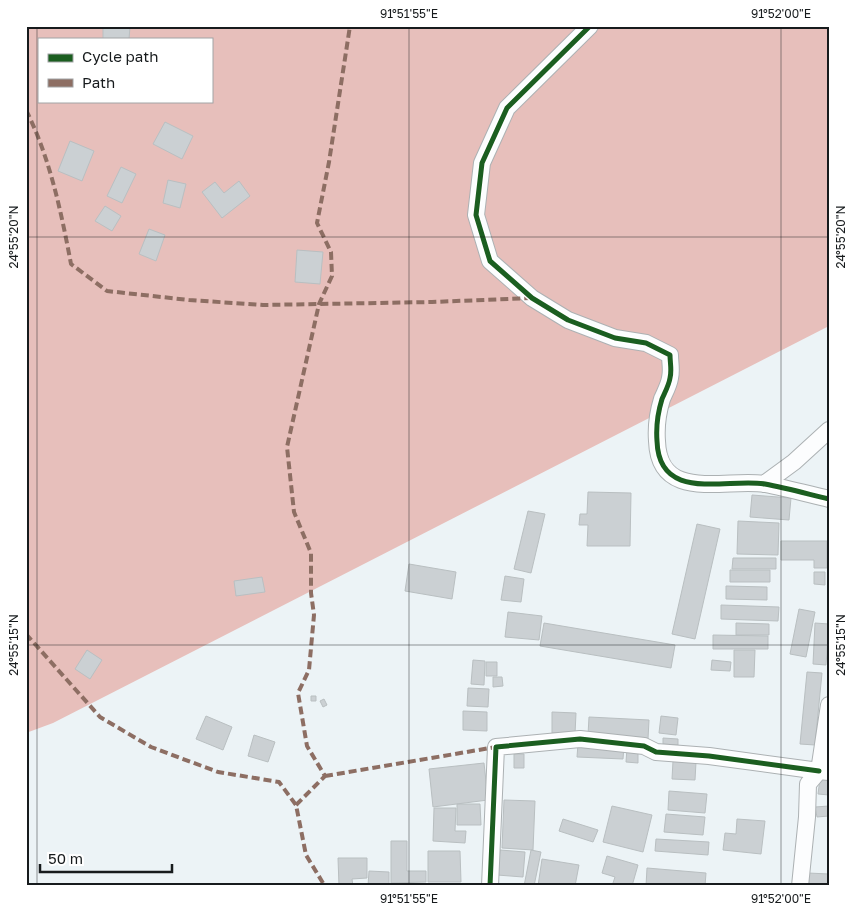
<svg xmlns="http://www.w3.org/2000/svg" width="855" height="912" font-family="'Golos Text',sans-serif">
	<style>
		.forest { fill: #e7bfbb; fill-rule: evenodd }
		.building { fill: #cbd0d3; stroke: #b9bfc1 }
		.lines { fill: none; stroke-linecap: round; stroke-linejoin: round }
		.street-casing { stroke: #acb1b3; stroke-width: 18 }
		.street { stroke: #fcfdfe; stroke-width: 16 }
		.quiet { stroke: #8d6e63; stroke-width: 4; stroke-dasharray: 8 4; stroke-linecap: butt }
		.cycleway-casing { stroke: #fff; stroke-width: 8 }
		.cycleway { stroke: #1b5e20; stroke-width: 5 }
		.ticks { fill: none; stroke: #171b1d; stroke-width: 1; stroke-opacity: 0.45 }
		.neatline { fill: none; stroke: #171b1d; stroke-width: 2 }
		.ticks-label { font-size: 12px; text-anchor: middle; fill: #171b1d }
	</style>
	<rect width="100%" height="100%" fill="#ecf3f6"/>
	<path class="forest" d="M 26,26 L 829,26 L 829,326 L 53,723 L 26,733 ZM 39,39 L 211,39 L 211,101 L 39,101 Z"/>
	<path class="building" d="M 103,26 L 130,27 L 129,39 L 103,39 Z
		M 165,122 L 193,136 L 182,159 L 153,144 Z
		M 70,141 L 94,151 L 82,181 L 58,171 Z
		M 121,167 L 136,174 L 122,203 L 107,196 Z
		M 168,180 L 186,184 L 180,208 L 163,203 Z
		M 239,181 L 250,196 L 222,218 L 202,192 L 215,182 L 224,193 Z
		M 105,206 L 121,216 L 112,231 L 95,221 Z
		M 149,229 L 165,235 L 156,261 L 139,254 Z
		M 297,250 L 323,252 L 320,284 L 295,282 Z
		M 588,492 L 631,493 L 630,546 L 587,546 L 588,525 L 579,525 L 580,514 L 587,514 Z
		M 752,495 L 791,498 L 789,520 L 750,517 Z
		M 528,511 L 545,514 L 531,573 L 514,569 Z
		M 738,521 L 779,523 L 778,555 L 737,554 Z
		M 697,524 L 720,529 L 695,639 L 672,634 Z
		M 781,541 L 827,541 L 827,568 L 814,568 L 814,560 L 781,560 Z
		M 733,558 L 776,558 L 776,569 L 732,569 Z
		M 409,564 L 456,572 L 452,599 L 405,591 Z
		M 730,570 L 770,570 L 770,582 L 730,582 Z
		M 814,572 L 825,572 L 825,585 L 814,584 Z
		M 505,576 L 524,579 L 521,602 L 501,600 Z
		M 262,577 L 265,592 L 236,596 L 234,581 Z
		M 726,586 L 767,587 L 767,600 L 726,599 Z
		M 721,605 L 779,607 L 778,621 L 721,619 Z
		M 799,609 L 815,612 L 806,657 L 790,654 Z
		M 508,612 L 542,616 L 539,640 L 505,637 Z
		M 544,623 L 675,645 L 671,668 L 540,646 Z
		M 736,623 L 769,624 L 769,635 L 736,635 Z
		M 815,623 L 829,624 L 826,665 L 813,664 Z
		M 713,635 L 768,636 L 768,649 L 713,649 Z
		M 87,650 L 102,660 L 90,679 L 75,669 Z
		M 734,650 L 755,650 L 754,677 L 734,677 Z
		M 473,660 L 485,661 L 484,685 L 471,684 Z
		M 712,660 L 731,662 L 730,671 L 711,670 Z
		M 486,662 L 497,662 L 497,676 L 486,676 Z
		M 807,672 L 822,673 L 815,745 L 800,744 Z
		M 493,677 L 502,677 L 503,686 L 493,687 Z
		M 468,688 L 489,689 L 488,707 L 467,706 Z
		M 311,696 L 316,696 L 316,701 L 311,701 Z
		M 324,699 L 327,705 L 323,707 L 320,701 Z
		M 463,711 L 487,712 L 487,731 L 463,730 Z
		M 552,712 L 576,713 L 575,734 L 552,733 Z
		M 206,716 L 232,727 L 223,750 L 196,739 Z
		M 661,716 L 678,718 L 676,735 L 659,733 Z
		M 589,717 L 649,720 L 648,739 L 588,735 Z
		M 254,735 L 275,742 L 268,762 L 248,756 Z
		M 663,738 L 678,739 L 678,745 L 663,744 Z
		M 578,744 L 624,746 L 623,759 L 577,757 Z
		M 627,748 L 638,749 L 638,763 L 626,762 Z
		M 514,754 L 524,754 L 524,768 L 514,768 Z
		M 673,761 L 696,762 L 695,780 L 672,779 Z
		M 484,763 L 488,800 L 433,807 L 429,769 Z
		M 820,779 L 829,780 L 829,795 L 818,794 Z
		M 669,791 L 707,794 L 705,813 L 668,810 Z
		M 504,800 L 535,801 L 533,850 L 502,848 Z
		M 457,804 L 480,804 L 481,825 L 457,825 Z
		M 612,806 L 652,815 L 643,852 L 603,842 Z
		M 829,806 L 829,816 L 817,817 L 815,807 Z
		M 434,808 L 456,808 L 455,831 L 466,831 L 465,843 L 433,841 Z
		M 666,814 L 705,817 L 703,835 L 664,832 Z
		M 563,819 L 598,830 L 593,842 L 559,831 Z
		M 737,819 L 765,821 L 761,854 L 723,850 L 725,833 L 736,834 Z
		M 656,839 L 709,842 L 708,855 L 655,851 Z
		M 391,841 L 407,841 L 407,871 L 426,871 L 426,882 L 391,883 Z
		M 500,850 L 525,852 L 523,877 L 497,875 Z
		M 531,850 L 541,852 L 534,886 L 524,886 Z
		M 428,851 L 460,851 L 461,882 L 428,882 Z
		M 607,856 L 638,865 L 632,886 L 612,886 L 615,877 L 602,873 Z
		M 338,858 L 367,858 L 367,878 L 352,879 L 353,886 L 339,886 Z
		M 542,859 L 579,865 L 575,886 L 538,886 Z
		M 647,868 L 706,873 L 705,886 L 646,886 Z
		M 369,871 L 389,872 L 389,886 L 368,886 Z
		M 808,873 L 829,874 L 829,886 L 807,886 Z
		M 410,883 L 433,886 L 409,886 Z"/>
	<g class="lines">
		<defs>
			<path id="street" d="M 590,26 L 507,108 L 482,163 L 476,215 L 490,261 L 532,298 L 568,320 L 615,338 L 646,343 L 670,355 C 670,363 672,370 670,378 C 669,385 665,392 662,399 C 658,412 656,428 657,441 C 659,503 726,478 765,484 C 786,488 808,494 829,499
				M 764,484 L 794,462 L 829,430
				M 829,705 L 819,771 L 829,772
				M 490,886 L 496,747 L 580,739 L 644,746 L 656,752 L 709,756 L 819,771
				M 800,886 L 807,817 L 808,784 L 819,771"/>
		</defs>
		<use href="#street" class="street-casing"/>
		<use href="#street" class="street"/>
		<path class="quiet" d="M 26,110 C 50,158 61,211 71,264 L 107,291 L 189,300 L 263,305 L 432,302 L 532,298
			M 26,634 L 100,717 L 151,747 L 218,772 L 279,782 L 296,805 L 306,855 L 323,883 L 323,886
			M 325,776 L 496,747
			M 296,805 L 325,776 L 307,746 L 298,693 L 309,670 L 314,615 L 311,593 L 311,553 L 294,512 L 287,447 L 319,304 L 332,276 L 331,252 L 317,223 L 329,162 L 350,26"/>
		<defs>
			<path id="cycleway" d="M 590,26 L 507,108 L 482,163 L 476,215 L 490,261 L 532,298 L 568,320 L 615,338 L 646,343 L 670,355 C 670,363 672,370 670,378 C 669,385 665,392 662,399 C 658,412 656,428 657,441 C 659,503 726,478 765,484 C 786,488 808,494 829,499
				M 490,886 L 496,747 L 580,739 L 644,746 L 656,752 L 709,756 L 819,771"/>
		</defs>
		<use href="#cycleway" class="cycleway-casing"/>
		<use href="#cycleway" class="cycleway"/>
	</g>
	<path class="ticks" d="M 37,26 L 37,886M 409,26 L 409,886M 781,26 L 781,886M 26,237 L 829,237M 26,645 L 829,645"/>
	<rect width="855" height="912" fill="none" stroke="#ffffff" stroke-width="55"/>
	<rect x="38" y="38" width="175" height="65" fill="#ffffff" stroke="#a2a4a5"/>
	<rect x="48" y="54" width="25" height="8" fill="#1b5e20" stroke="#a2a4a5"/>
	<text x="82" y="62" font-size="15" fill="#171b1d">Cycle path</text>
	<rect x="48" y="79" width="25" height="8" fill="#8d6e63" stroke="#a2a4a5"/>
	<text x="82" y="88" font-size="15" fill="#171b1d">Path</text>
	<path d="M40 864v8h132v-8" fill="none" stroke="#171b1d" stroke-width="2.5"/>
	<text x="48" y="864" font-size="15" fill="#171b1d" stroke="#ffffff" stroke-width="4" paint-order="stroke">50 m</text>
	<rect x="28" y="28" width="800" height="856" class="neatline"/>
	<g class="ticks-label">
		<text x="409" y="18">91°51'55"E</text>
		<text x="781" y="18">91°52'00"E</text>
		<text transform="translate(14 237) rotate(-90)" y="4">24°55'20"N</text>
		<text transform="translate(841 237) rotate(-90)" y="4">24°55'20"N</text>
		<text transform="translate(14 645) rotate(-90)" y="4">24°55'15"N</text>
		<text transform="translate(841 645) rotate(-90)" y="4">24°55'15"N</text>
		<text x="409" y="903">91°51'55"E</text>
		<text x="781" y="903">91°52'00"E</text>
	</g>
</svg>
